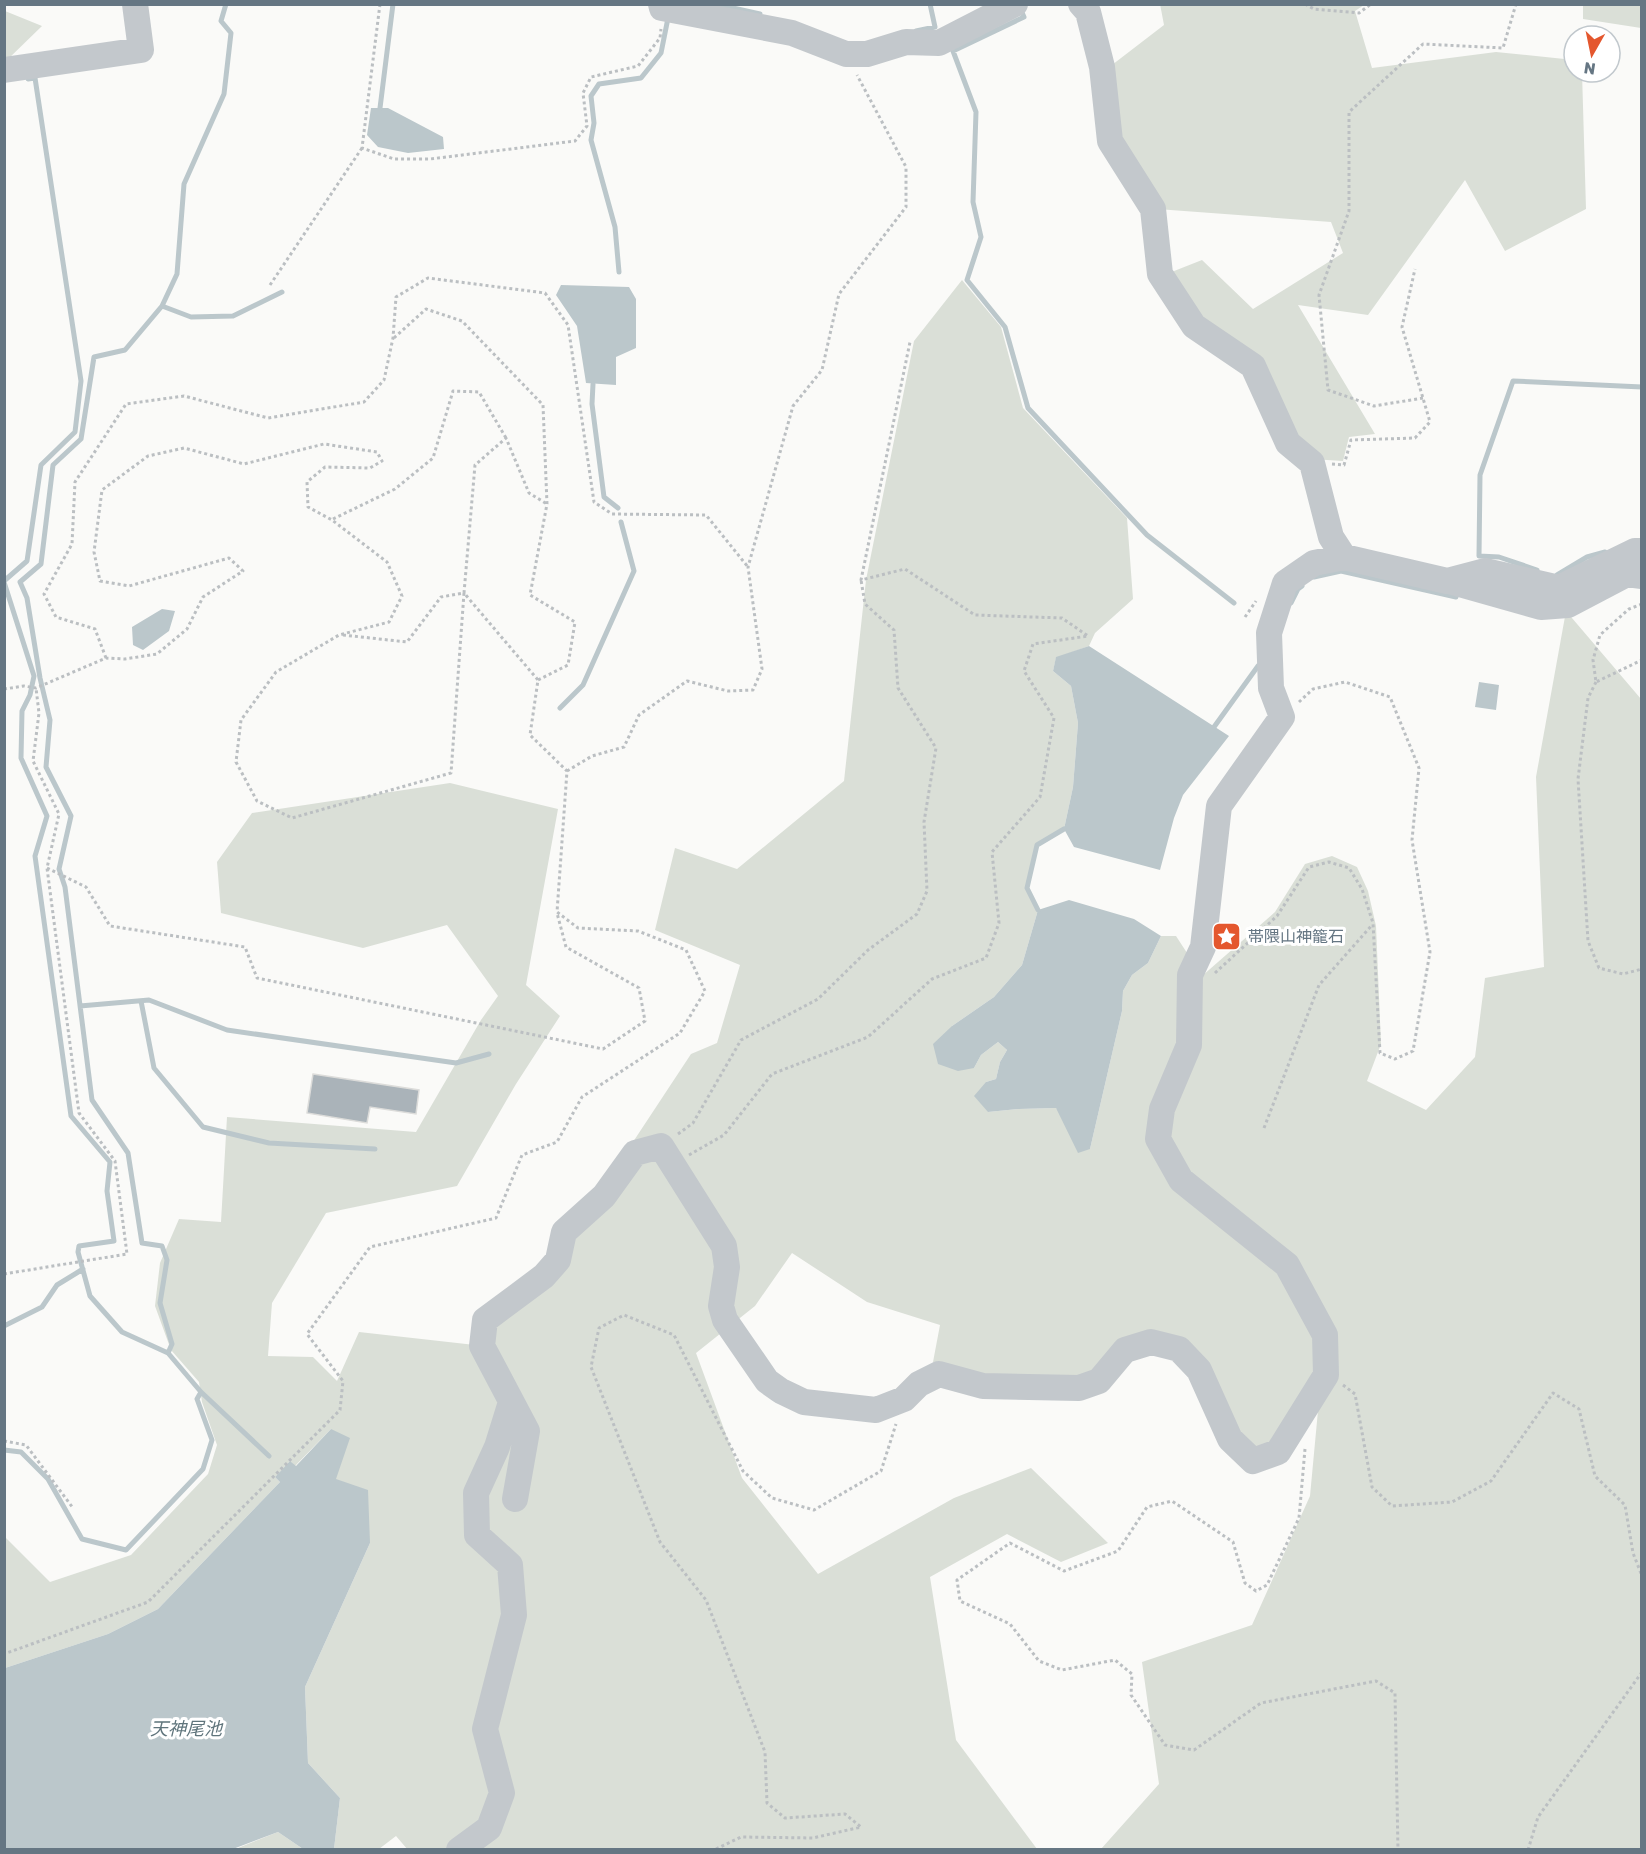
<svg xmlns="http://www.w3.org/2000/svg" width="1646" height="1854" font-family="Rubik,'Noto Sans JP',sans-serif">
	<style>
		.green { fill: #dadfd7 }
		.water { fill: #bbc7cb }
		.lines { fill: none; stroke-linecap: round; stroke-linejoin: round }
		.stream { stroke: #bbc7cb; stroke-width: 5 }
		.building { fill: #aab3b9; stroke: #dcdcda; stroke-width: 1.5 }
		.path { stroke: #bbbfc2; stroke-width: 3; stroke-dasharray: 3 3; stroke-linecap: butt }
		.minor { stroke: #c3c8cc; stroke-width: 26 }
		.labels { text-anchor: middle; stroke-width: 6; stroke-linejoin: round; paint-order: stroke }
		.poi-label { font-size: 16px; fill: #657683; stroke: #fff; text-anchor: start }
		.water-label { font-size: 18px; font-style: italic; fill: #60757c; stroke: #fff }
	</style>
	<rect width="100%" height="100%" fill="#fafaf8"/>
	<path class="green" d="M 1160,4 L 1364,5 L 1355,11 L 1372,68 L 1496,52 L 1574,60 L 1574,72 L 1582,72 L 1586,209 L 1505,251 L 1465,180 L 1368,315 L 1298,305 L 1375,434 L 1349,437 L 1343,461 L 1311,459 L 1257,367 L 1198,327 L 1164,275 L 1202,260 L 1253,309 L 1343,253 L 1331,222 L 1157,209 L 1114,142 L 1108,68 L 1164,25 Z
		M 1583,5 L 1641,5 L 1641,28 L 1583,19 Z
		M 5,11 L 42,26 L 5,62 Z
		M 962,280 L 1001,327 L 1023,408 L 1127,518 L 1133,599 L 1095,633 L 1089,646 L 1056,658 L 1053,671 L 1071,686 L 1078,723 L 1073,787 L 1064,829 L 1037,845 L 1027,888 L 1038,910 L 1022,965 L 994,997 L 952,1026 L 974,1068 L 981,1055 L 998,1042 L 1007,1050 L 1000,1062 L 996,1079 L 986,1082 L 988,1112 L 1019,1109 L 1056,1108 L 1090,1149 L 1122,1011 L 1123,991 L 1132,975 L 1148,963 L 1161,936 L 1176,936 L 1202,976 L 1275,912 L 1305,864 L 1332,856 L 1357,867 L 1368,891 L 1376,926 L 1381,1044 L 1367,1081 L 1426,1110 L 1475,1057 L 1485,978 L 1544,967 L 1536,777 L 1566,611 L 1641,699 L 1641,1849 L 1101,1849 L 1159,1784 L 1142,1662 L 1252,1625 L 1310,1496 L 1319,1400 L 1253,1466 L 1196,1374 L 1153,1349 L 1128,1356 L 1100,1387 L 977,1393 L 933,1362 L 940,1325 L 867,1302 L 792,1253 L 755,1306 L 696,1353 L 742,1478 L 818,1574 L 954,1498 L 1031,1468 L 1108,1543 L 1061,1562 L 1007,1534 L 930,1577 L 956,1740 L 1037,1849 L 408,1850 L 396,1836 L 379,1849 L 334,1849 L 340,1798 L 308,1763 L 305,1687 L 370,1543 L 336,1480 L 331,1429 L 295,1466 L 290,1461 L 275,1477 L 280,1482 L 158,1609 L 108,1634 L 5,1668 L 4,1536 L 50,1582 L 131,1555 L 208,1474 L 217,1445 L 202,1402 L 199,1382 L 171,1350 L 155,1306 L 160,1263 L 179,1219 L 221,1222 L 227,1117 L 416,1132 L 481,1020 L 498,996 L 447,925 L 363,948 L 221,913 L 217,862 L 252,813 L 450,783 L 558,809 L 526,985 L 560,1016 L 516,1084 L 457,1186 L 326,1213 L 272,1303 L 268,1356 L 313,1357 L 337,1381 L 359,1332 L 475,1345 L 552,1259 L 598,1195 L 691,1054 L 717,1043 L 740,965 L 655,930 L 675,848 L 737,869 L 844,781 L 866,580 L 914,341 Z
		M 278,1832 L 303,1849 L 233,1850 Z"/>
	<path class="water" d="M 371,108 L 388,108 L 443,137 L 444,149 L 408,153 L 378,147 L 367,135 Z
		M 561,285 L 629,287 L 636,299 L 636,348 L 616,357 L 616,385 L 586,383 L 577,326 L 556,295 Z
		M 162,609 L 175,611 L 169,631 L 143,650 L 133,645 L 132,627 Z
		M 1089,646 L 1229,736 L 1183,795 L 1174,818 L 1160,870 L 1074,847 L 1064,829 L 1073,787 L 1078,723 L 1071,686 L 1053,671 L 1056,657 Z
		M 1479,682 L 1499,685 L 1496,710 L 1475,707 Z
		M 1069,900 L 1134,919 L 1161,936 L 1148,963 L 1132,975 L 1123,991 L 1122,1011 L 1090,1149 L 1078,1153 L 1056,1108 L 1019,1109 L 988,1112 L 974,1096 L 986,1082 L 996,1079 L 1000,1062 L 1007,1050 L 998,1042 L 981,1055 L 974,1068 L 958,1071 L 938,1064 L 933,1044 L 952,1026 L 994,997 L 1022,965 L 1038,910 Z
		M 331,1429 L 350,1438 L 336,1479 L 368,1490 L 370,1543 L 305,1687 L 308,1763 L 340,1798 L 334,1849 L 303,1849 L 278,1832 L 233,1849 L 5,1849 L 5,1668 L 108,1634 L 158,1609 L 280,1482 L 275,1477 L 290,1461 L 296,1466 Z"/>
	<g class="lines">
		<path class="stream" d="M 715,4 L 760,14
			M 1020,8 L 1024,17 L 953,51 L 976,112 L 973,202 L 981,237 L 967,280 L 1005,327 L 1028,408 L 1147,535 L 1234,603
			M 916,31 L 935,27 L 930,4
			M 380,108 L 393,4
			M 619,272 L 615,227 L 591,140 L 594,123 L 591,96 L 599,84 L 641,78 L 661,53 L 668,18
			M 162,306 L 191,317 L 233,316 L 282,292
			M 593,384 L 592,404 L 604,497 L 618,508
			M 1537,570 L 1499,557 L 1479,556 L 1480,475 L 1513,381 L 1642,387
			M 1557,575 L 1587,557 L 1605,552
			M 1314,577 L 1341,571 L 1456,597
			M 4,581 L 27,561 L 41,465 L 75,432 L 81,381 L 35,78 L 28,79
			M 4,582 L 34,676 L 30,695 L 22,711 L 21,758 L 47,816 L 35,856 L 71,1116 L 110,1162 L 107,1191 L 114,1241 L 79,1246 L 78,1252 L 90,1296 L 122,1332 L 168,1353 L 201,1392 L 269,1456
			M 1291,603 L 1298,589 L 1302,586
			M 560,708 L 583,685 L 634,571 L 621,522
			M 1214,727 L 1258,666
			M 1038,910 L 1027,888 L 1037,845 L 1064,829
			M 141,1001 L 154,1068 L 203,1127 L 269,1143 L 375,1149
			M 80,1006 L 149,1000 L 227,1030 L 456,1063 L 489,1054
			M 4,1326 L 42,1307 L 57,1285 L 83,1269
			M 168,1353 L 172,1344 L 160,1303 L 167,1260 L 162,1246 L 142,1243 L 128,1153 L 92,1100 L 65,887 L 59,869 L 71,816 L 46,767 L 50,720 L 40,678 L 27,598 L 20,582 L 41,564 L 53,465 L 81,439 L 94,357 L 125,350 L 162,306 L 177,274 L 184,184 L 224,94 L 231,33 L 221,21 L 226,4
			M 4,1450 L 21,1452 L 48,1479 L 82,1539 L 126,1550 L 203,1469 L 212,1440 L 197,1399 L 201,1392"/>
	</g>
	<path class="building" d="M 313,1074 L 419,1090 L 416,1114 L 370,1107 L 367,1123 L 307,1113 Z"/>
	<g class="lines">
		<path class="path" d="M 380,4 L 362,148 L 394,159 L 430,159 L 575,141 L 587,126 L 583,93 L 591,77 L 638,66 L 660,38 L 661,29
			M 1305,4 L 1314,9 L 1359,13 L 1371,4
			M 270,285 L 362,148
			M 394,338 L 426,309 L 462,321 L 543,405 L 547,504 L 530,595 L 575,622 L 568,665 L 538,680
			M 1423,398 L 1374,406 L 1328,390 L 1319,295 L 1349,211 L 1349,112 L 1423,44 L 1503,48 L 1516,4
			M 1332,464 L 1344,465 L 1351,440 L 1415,438 L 1430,422 L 1402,327 L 1415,269
			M 333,519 L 395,489 L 433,458 L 453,391 L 479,392 L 506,438
			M 1642,604 L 1629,609 L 1600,635 L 1593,660 L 1596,682 L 1642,660
			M 1245,617 L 1256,601
			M 343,635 L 407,642 L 441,597 L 464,593 L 475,465 L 506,438 L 529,493 L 547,504
			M 106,658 L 95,629 L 56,617 L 44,594 L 72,544 L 75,482 L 126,404 L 184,396 L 268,418 L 364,402 L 384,380 L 393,338 L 396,297 L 428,278 L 545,293 L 568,325 L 594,502 L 612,514 L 706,515 L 748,567
			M 1596,682 L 1588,698 L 1578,779 L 1588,941 L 1599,968 L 1623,974 L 1642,969
			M 4,689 L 24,686 L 36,688 L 106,658 L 125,659 L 157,654 L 187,629 L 203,597 L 243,571 L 229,558 L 129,586 L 100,581 L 94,552 L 102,490 L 148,456 L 184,448 L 244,464 L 324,444 L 377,452 L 382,461 L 370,468 L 325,467 L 307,482 L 308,507 L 332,520 L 387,562 L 402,596 L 389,622 L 339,635 L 276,672 L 241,720 L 236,762 L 257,801 L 292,818 L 451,773 L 464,593 L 538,680 L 530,735 L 567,771 L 557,912 L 578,928 L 638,931 L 686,950 L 705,991 L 680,1033 L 582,1097 L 557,1142 L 522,1155 L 496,1218 L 370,1247 L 307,1334 L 343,1381 L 340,1410 L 148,1602 L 4,1654
			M 567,771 L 592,756 L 624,747 L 639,715 L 687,681 L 728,691 L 753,690 L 762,669 L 748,567 L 793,406 L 822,370 L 839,294 L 906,207 L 906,167 L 857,75
			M 47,868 L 86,887 L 110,926 L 245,947 L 257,978 L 603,1049 L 645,1021 L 639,988 L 566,947 L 557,913
			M 1215,973 L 1277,916 L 1309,867 L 1329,862 L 1349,868 L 1362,889 L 1373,923 L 1380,1053 L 1395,1059 L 1413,1051 L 1430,952 L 1412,840 L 1419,768 L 1390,697 L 1345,682 L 1313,689 L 1299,702
			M 1264,1128 L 1319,985 L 1372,925
			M 678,1134 L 693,1123 L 741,1040 L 818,999 L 868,950 L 917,914 L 927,891 L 924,822 L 936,748 L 898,688 L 894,630 L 865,604 L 861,580
			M 689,1155 L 724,1135 L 772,1074 L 868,1037 L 932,979 L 986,958 L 999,923 L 992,852 L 1040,797 L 1054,718 L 1024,671 L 1033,644 L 1088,636 L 1062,618 L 975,615 L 905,569 L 861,580 L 910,342
			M 4,1274 L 127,1254 L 115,1161 L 79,1113 L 47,868 L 59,814 L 33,761 L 39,713 L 36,688
			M 1343,1385 L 1355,1394 L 1372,1487 L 1392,1506 L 1452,1502 L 1491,1481 L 1553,1393 L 1579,1409 L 1595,1476 L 1625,1505 L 1633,1553 L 1642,1576
			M 4,1441 L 26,1445 L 73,1508
			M 1305,1449 L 1299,1518 L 1267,1585 L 1256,1591 L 1245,1583 L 1233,1542 L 1172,1501 L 1147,1507 L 1118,1551 L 1064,1571 L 1010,1543 L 957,1580 L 960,1601 L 1010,1624 L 1039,1661 L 1062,1670 L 1115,1660 L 1132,1674 L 1131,1695 L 1165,1745 L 1194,1750 L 1261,1703 L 1376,1681 L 1395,1693 L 1398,1850
			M 716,1849 L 741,1837 L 813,1838 L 861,1827 L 845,1814 L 785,1818 L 767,1803 L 765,1752 L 706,1600 L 660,1542 L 591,1367 L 599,1328 L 624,1315 L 674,1335 L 743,1471 L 772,1498 L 814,1510 L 881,1471 L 896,1424
			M 1528,1850 L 1538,1817 L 1642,1672"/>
		<path class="minor" d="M 661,4 L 662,8 L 792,33 L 846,54 L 867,54 L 906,42 L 939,43 L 1015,4
			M 1081,4 L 1088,12 L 1102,67 L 1110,141 L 1153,209 L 1160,274 L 1194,326 L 1253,366 L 1288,443 L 1312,463 L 1331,537 L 1344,557
			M 4,70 L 141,50 L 135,4
			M 1449,581 L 1541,607 L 1568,605 L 1627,574 L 1642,576
			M 515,1499 L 527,1431 L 482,1346 L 485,1320 L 544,1276 L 558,1260 L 564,1232 L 604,1196 L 635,1153 L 661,1146 L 724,1246 L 727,1267 L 721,1306 L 725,1320 L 767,1381 L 781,1391 L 804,1402 L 876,1410 L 904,1399 L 919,1384 L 939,1374 L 983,1386 L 1079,1388 L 1099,1381 L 1125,1350 L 1151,1342 L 1179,1349 L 1199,1370 L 1230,1439 L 1253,1461 L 1278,1452 L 1326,1375 L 1325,1335 L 1287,1265 L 1181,1180 L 1158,1139 L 1162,1109 L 1189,1045 L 1190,975 L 1203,947 L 1219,806 L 1282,717 L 1271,688 L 1269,633 L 1285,583 L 1314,563 L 1344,557 L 1447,581 L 1485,571 L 1559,588 L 1635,551 L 1642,551
			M 459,1850 L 489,1828 L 502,1793 L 485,1729 L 514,1615 L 510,1565 L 477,1535 L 476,1493 L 497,1447 L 511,1402"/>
	</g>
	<defs>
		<symbol id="sight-square" viewBox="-11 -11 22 22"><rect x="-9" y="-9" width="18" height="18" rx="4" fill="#e4572e" stroke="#fff"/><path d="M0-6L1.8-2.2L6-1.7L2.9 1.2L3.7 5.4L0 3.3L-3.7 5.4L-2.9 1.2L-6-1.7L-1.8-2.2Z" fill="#fff"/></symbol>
	</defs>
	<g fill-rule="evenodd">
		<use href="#sight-square" x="1210" y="920" width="33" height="33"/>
	</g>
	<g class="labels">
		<g class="poi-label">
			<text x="1248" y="942">帯隈山神籠石</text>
		</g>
		<g class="water-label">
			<text x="186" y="1735">天神尾池</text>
		</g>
	</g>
	<rect width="1646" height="1854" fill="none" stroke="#657683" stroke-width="12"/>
	<g transform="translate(1592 54) rotate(189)"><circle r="28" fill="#ffffff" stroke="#c1c8cd" stroke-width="1.5"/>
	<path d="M0-4.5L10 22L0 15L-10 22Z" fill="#e4572e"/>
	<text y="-9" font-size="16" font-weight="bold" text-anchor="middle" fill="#657683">N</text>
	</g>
</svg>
